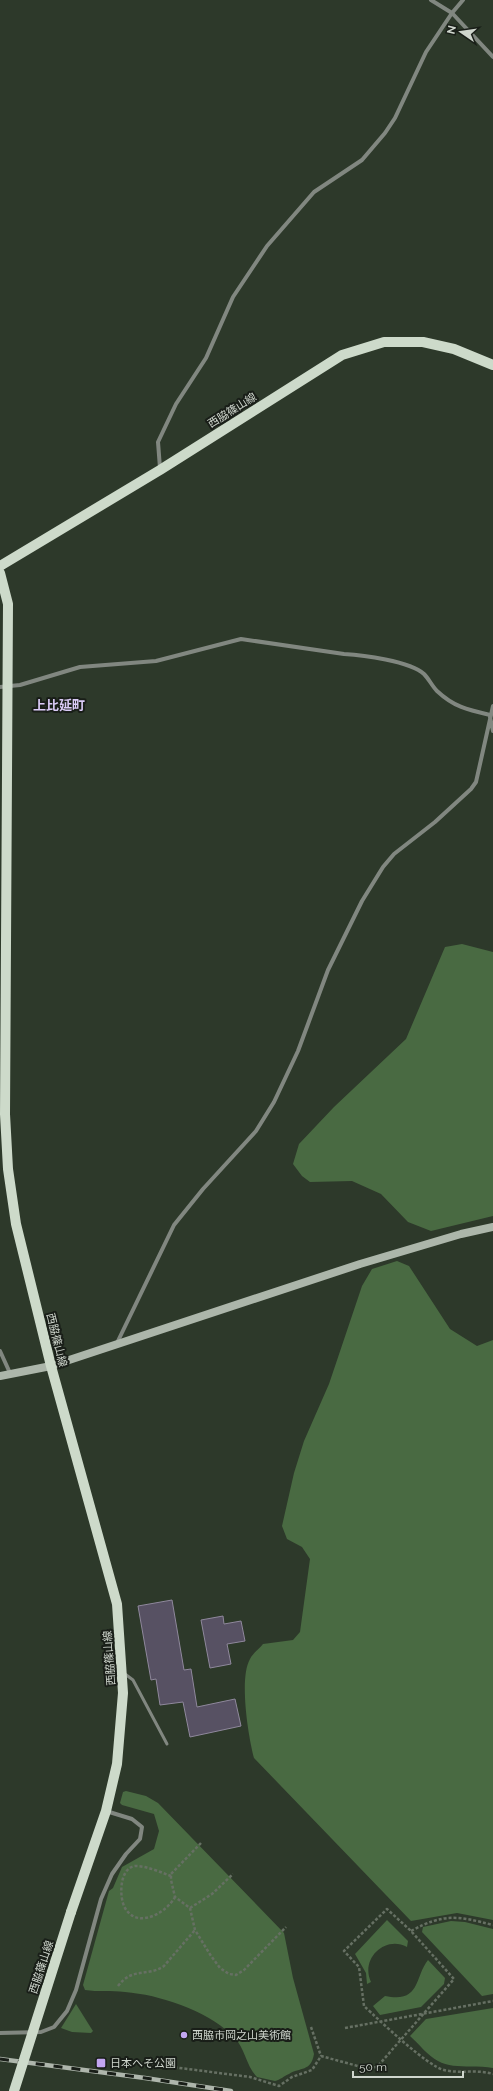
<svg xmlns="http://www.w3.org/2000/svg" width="493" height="2091" font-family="Raleway,'Noto Sans JP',sans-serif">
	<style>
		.green { fill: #496a42 }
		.building { fill: #575163; stroke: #8f889c }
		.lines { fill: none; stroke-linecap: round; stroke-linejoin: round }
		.path { stroke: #667063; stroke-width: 2.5; stroke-dasharray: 3 2; stroke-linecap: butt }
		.lane { stroke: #818780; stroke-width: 3 }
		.street { stroke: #818780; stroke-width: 4 }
		.secondary { stroke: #acb6aa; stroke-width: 8 }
		.primary { stroke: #cddaca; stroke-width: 10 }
		.rail-casing { stroke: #aeb6ac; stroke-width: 4.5 }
		.rail { stroke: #191e18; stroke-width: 3; stroke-dasharray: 9; stroke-linecap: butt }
		.primary-bridge { stroke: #cddaca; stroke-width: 10 }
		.poi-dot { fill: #c3a7f2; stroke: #191e18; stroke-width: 1.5 }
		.labels { text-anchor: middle; stroke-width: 4; stroke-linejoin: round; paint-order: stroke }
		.street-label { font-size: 11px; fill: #cfd6cd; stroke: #191e18 }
		.poi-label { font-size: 11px; fill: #cfd6cd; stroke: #191e18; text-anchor: start }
		.quarter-label { font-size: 13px; font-weight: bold; fill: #dacbf6; stroke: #191e18 }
	</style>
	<rect width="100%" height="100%" fill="#2d392a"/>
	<path class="green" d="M 462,944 L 493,952 L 493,1216 L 431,1231 L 408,1222 L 381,1194 L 352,1181 L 310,1182 L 302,1176 L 293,1164 L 299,1144 L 334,1107 L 406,1039 L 445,947 Z
		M 397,1261 L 409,1266 L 450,1329 L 477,1346 L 493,1340 L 493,1920 L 457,1913 L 411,1921 L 254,1758 C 248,1735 239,1678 250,1659 C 253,1653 259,1649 263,1644 L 293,1640 L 300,1632 L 310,1559 L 302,1547 L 287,1539 L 282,1526 L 294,1473 L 304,1441 L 329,1384 L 362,1286 L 372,1269 Z
		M 126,1791 L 146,1796 L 158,1803 L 284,1933 L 293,1978 L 314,2054 C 311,2072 300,2067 289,2074 C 284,2076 280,2080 275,2081 L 257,2077 C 246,2066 245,2048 234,2037 C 208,2011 161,1995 125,1992 C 111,1990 98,1992 85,1990 L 83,1985 L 109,1891 L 113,1888 L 122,1867 L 154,1849 L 159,1831 L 154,1814 L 122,1805 L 120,1803 L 123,1792 Z
		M 387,1920 L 408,1941 L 407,1947 C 385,1935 360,1959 371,1982 L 367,1984 L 366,1973 L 355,1954 Z
		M 451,1921 L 465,1922 L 493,1929 L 493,1994 L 482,1996 L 422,1932 L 423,1927 Z
		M 428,1960 L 445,1978 L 444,1984 L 421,2007 L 380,2015 L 373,2006 L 385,1996 C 421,2003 414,1978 428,1960 Z
		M 76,2004 L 91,2028 L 93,2031 L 91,2033 L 72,2032 L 61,2028 Z
		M 493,2008 L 493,2068 C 476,2064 453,2070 438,2061 C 428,2056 419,2044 410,2036 L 426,2019 Z"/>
	<path class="building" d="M 172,1600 L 184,1670 L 191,1669 L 197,1707 L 235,1699 L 241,1726 L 190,1737 L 183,1702 L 160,1705 L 156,1679 L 151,1680 L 138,1606 Z
		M 223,1616 L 224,1624 L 241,1621 L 245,1641 L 227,1644 L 231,1664 L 210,1668 L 201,1620 Z"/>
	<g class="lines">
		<path class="path" d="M 201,1843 L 171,1874 L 171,1880 L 175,1897 L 190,1908 L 195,1930 L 211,1956 L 220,1968 L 229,1974 L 236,1975 L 244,1970 L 286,1927
			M 171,1876 C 160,1872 147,1866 135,1866 C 119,1868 119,1898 125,1908 C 138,1930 167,1912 175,1897
			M 190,1908 L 212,1894 L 233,1874
			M 411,1931 C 444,1913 458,1916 493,1925
			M 118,1986 C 132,1967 148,1977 164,1966 L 195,1930
			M 311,2027 L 321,2056
			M 345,2028 L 493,2001
			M 110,2059 L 250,2077 L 279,2086 L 292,2077 L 312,2070 L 321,2056 L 365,2068 L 377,2067 L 454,1979 L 411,1931 L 387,1909 L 344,1951 L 359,1967 L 364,2006 C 379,2020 427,2066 444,2070 C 461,2074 476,2069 493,2074"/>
		<path class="lane" d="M 125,1674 L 133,1680 L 167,1744"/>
		<path class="street" d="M 431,0 L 452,13 L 493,57
			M 160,468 L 158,442 L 176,404 L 206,358 L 233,297 L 267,246 L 314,192 L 362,160 L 385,133 L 395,118 L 426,52 L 452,13 L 463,0
			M 0,687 L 20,685 L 80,667 L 156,661 L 241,639 L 344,654 C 362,655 410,661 424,674 C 429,679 432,686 437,691 C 454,707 468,710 490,715
			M 490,717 L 493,731
			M 117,1343 L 174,1225 L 203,1189 L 256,1131 L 274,1102 L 298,1051 L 328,970 L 362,901 L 383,867 L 394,854 L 435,822 L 471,789 L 476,782 L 493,706
			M 0,1351 L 10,1373
			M 0,2033 L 41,2032 L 54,2027 L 67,2011 L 76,1990 L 101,1899 L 112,1874 L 126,1854 L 140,1839 L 142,1827 L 132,1819 L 106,1811"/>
		<path class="secondary" d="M 0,1376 L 51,1366 L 360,1264 L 461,1234 L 493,1227"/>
		<path class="primary" d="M 0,566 L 160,470 L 342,355 L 384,342 L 423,342 L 454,349 L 493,365
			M 0,573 L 8,604 L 5,1114 L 8,1169 L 16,1224 L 51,1366 L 117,1604 L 123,1693 L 117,1764 L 106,1811 L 71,1912"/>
		<defs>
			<path id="rail" d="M 0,2059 L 145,2078 L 231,2091"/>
		</defs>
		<use href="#rail" class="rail-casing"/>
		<use href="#rail" class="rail"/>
		<path class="primary-bridge" d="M 14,2091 L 71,1912"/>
	</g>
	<g class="poi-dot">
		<circle cx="184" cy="2035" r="4"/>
		<rect x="96" y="2058" width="10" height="10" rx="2"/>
	</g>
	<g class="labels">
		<g class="street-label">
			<text transform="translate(232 410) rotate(-32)" y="4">西脇篠山線</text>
			<text transform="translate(57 1340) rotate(76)" y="4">西脇篠山線</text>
			<text transform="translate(109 1658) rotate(-94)" y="4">西脇篠山線</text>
			<text transform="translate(41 1967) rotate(-72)" y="4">西脇篠山線</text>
		</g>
		<g class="poi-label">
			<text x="192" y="2039">西脇市岡之山美術館</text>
			<text x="110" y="2067">日本へそ公園</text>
		</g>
		<g class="quarter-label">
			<text x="59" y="710">上比延町</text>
		</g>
	</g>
	<g transform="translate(461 32) rotate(283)" stroke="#191e18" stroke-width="3" paint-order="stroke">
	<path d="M0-3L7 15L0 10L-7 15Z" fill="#cfd6cd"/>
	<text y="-6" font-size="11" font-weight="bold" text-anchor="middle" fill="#cfd6cd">N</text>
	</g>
	<path d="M353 2071v6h110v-6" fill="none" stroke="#cfd6cd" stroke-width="2"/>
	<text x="359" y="2071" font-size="12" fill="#cfd6cd" stroke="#191e18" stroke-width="3" paint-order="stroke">50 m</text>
</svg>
